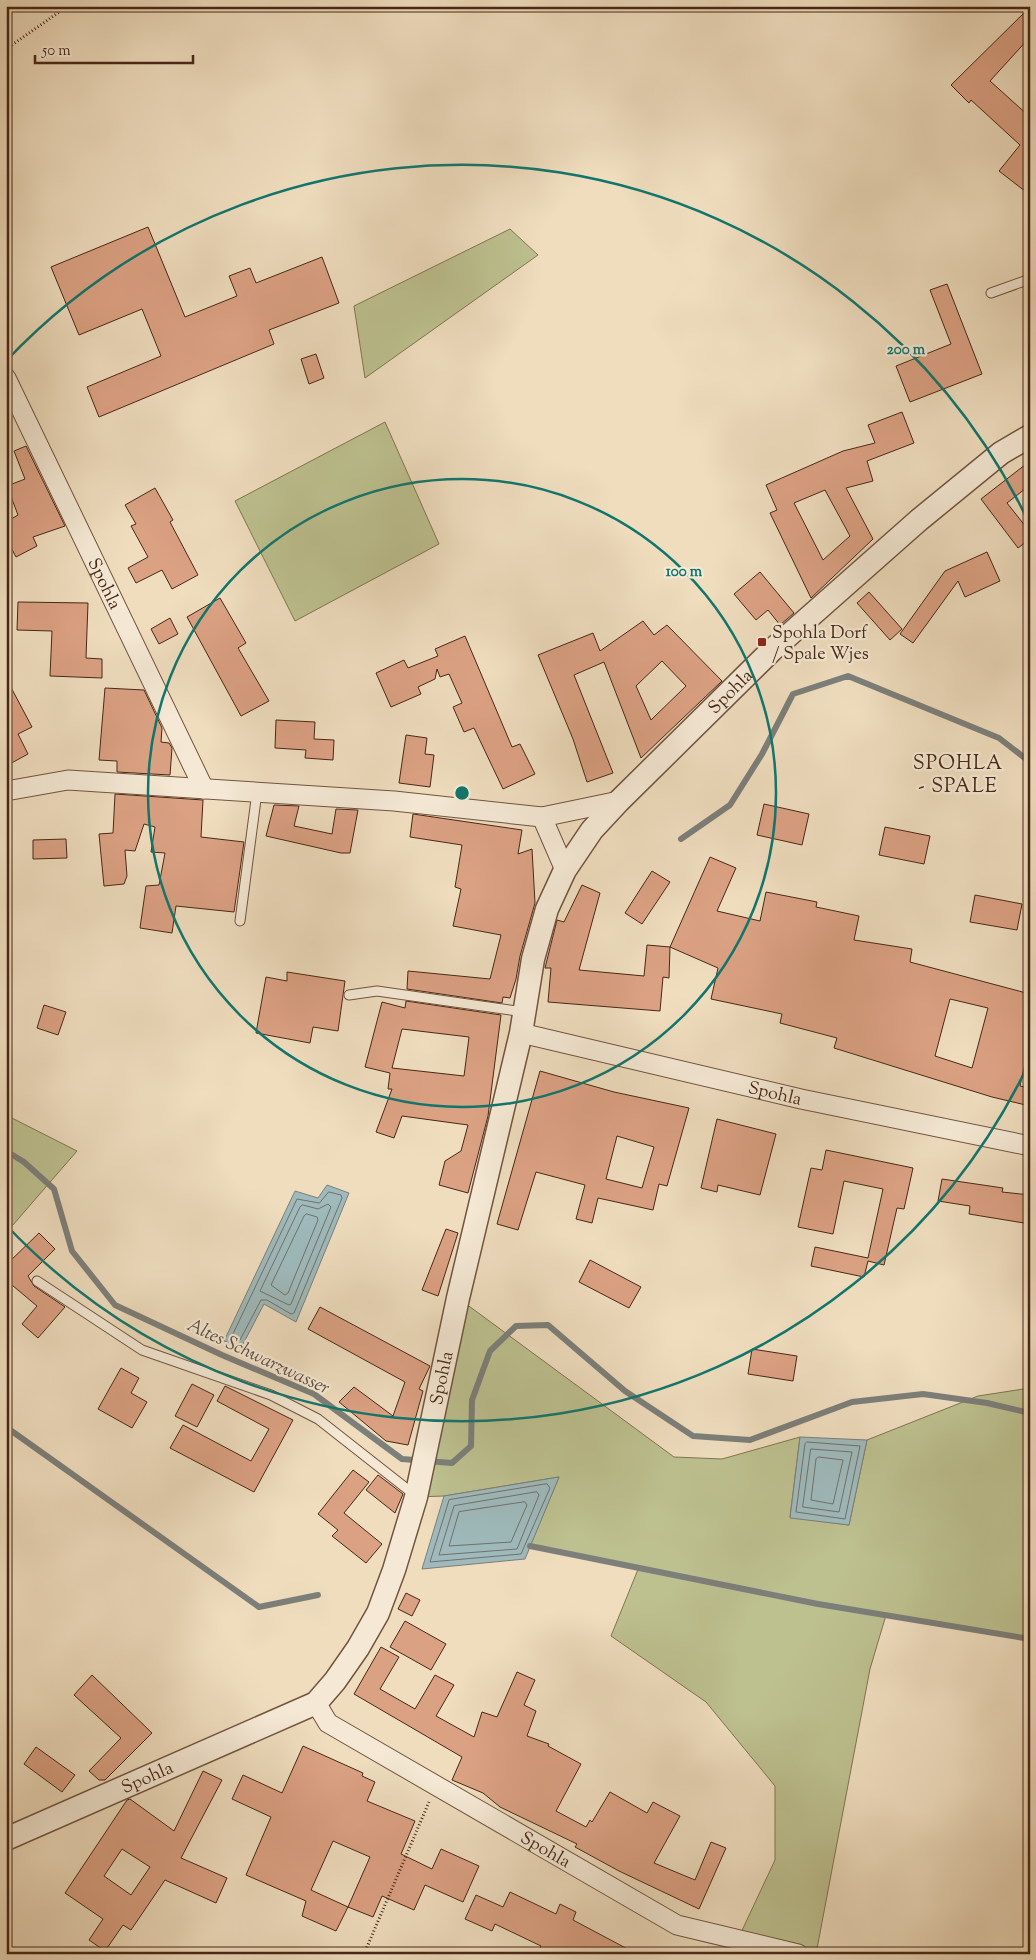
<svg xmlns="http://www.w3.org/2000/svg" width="1036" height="1960" font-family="'Sorts Mill Goudy',serif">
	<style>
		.green { fill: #bdc08f; stroke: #827452 }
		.water { fill: #9ebabc; stroke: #7c7f7a }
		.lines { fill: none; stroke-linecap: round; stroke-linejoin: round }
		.shore { stroke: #737069; stroke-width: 1 }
		.stream { stroke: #7c7f7a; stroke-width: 6 }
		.building { fill: #dba183; stroke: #482716; fill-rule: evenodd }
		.service-casing { stroke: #725440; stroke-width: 11 }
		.minor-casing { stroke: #725440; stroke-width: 21 }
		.tertiary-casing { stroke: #725440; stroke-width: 25 }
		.path { stroke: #482716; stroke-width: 3; stroke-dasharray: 1 2.5; stroke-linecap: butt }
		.service { stroke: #f5e9d5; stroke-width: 9 }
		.minor { stroke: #f5e9d5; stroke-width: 19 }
		.tertiary { stroke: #f5e9d5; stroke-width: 22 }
		.ring { fill: none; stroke: #0f766e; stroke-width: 2.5 }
		.poi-dot { fill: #8f2418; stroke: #f5e9d5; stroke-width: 2 }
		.labels { text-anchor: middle; stroke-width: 4.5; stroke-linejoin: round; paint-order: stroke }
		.street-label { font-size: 18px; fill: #482716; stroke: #f5e9d5 }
		.poi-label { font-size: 18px; fill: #482716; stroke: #f5e9d5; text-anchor: start }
		.water-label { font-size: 19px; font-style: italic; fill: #5e4c40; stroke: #f5e9d5 }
		.quarter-label { font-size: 20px; letter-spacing: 1px; fill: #482716; stroke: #f5e9d5 }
		.centre { fill: #0f766e; stroke: #f5e9d5; stroke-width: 2.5 }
		.ring-label { font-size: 15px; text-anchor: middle; font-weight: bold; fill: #0f766e; stroke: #f5e9d5; stroke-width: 4.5; stroke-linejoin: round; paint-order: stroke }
	</style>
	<rect width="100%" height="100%" fill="#efddbe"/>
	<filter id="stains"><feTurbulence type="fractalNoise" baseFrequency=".004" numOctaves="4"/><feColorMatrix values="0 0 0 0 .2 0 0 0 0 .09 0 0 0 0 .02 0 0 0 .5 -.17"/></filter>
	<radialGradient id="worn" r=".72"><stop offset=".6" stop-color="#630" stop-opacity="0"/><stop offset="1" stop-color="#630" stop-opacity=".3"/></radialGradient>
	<path class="green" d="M 510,229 L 538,255 L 365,378 L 354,306 Z
		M 385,422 L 439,544 L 295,621 L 235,501 Z
		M 6,1115 L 77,1151 L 6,1233 Z
		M 458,1298 L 674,1457 L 722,1459 L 800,1437 L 790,1517 L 849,1525 L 867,1440 L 978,1396 L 1030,1388 L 1030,1639 L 886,1615 L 870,1669 L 816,1954 L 798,1954 L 738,1939 L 775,1860 L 775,1786 L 706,1702 L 611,1636 L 639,1567 L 530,1546 L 559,1477 L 444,1496 L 416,1497 Z"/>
	<path class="water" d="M 327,1185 L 349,1193 L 296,1322 L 264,1304 L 241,1348 L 224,1341 L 295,1191 L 318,1198 Z
		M 800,1437 L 867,1440 L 849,1525 L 790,1518 Z
		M 559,1477 L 525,1559 L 422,1569 L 444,1496 Z"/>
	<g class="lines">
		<path class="shore" d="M 329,1192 L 341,1195 L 342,1198 L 294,1313 L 291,1314 L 267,1300 L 261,1300 L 240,1340 L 233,1339 L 232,1336 L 297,1199 L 319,1203 Z
			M 303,1205 L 318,1209 L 328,1204 L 331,1207 L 291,1304 L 289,1305 L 260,1291 L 300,1207 Z
			M 307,1214 L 317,1217 L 318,1220 L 288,1293 L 285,1295 L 271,1285 L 304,1216 Z
			M 807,1442 L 860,1446 L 845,1519 L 796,1512 L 805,1444 Z
			M 811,1449 L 852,1452 L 839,1512 L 803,1507 Z
			M 819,1457 L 843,1460 L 833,1504 L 811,1500 L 816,1459 Z
			M 547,1484 L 550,1488 L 521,1554 L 430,1562 L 449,1500 Z
			M 537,1492 L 539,1495 L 517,1549 L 439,1555 L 454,1506 Z
			M 525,1502 L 527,1505 L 511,1542 L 449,1546 L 459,1512 Z"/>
		<path class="stream" d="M 681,839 L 730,805 L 762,754 L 793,694 L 848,676 L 999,738 L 1030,762
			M 6,1151 L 24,1162 L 54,1189 L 72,1251 L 115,1305 L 222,1355 L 314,1394 L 402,1459 L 452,1463 L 471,1446 L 472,1400 L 490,1351 L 516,1326 L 548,1325 L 625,1391 L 693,1436 L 750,1440 L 852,1402 L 923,1394 L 987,1403 L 1030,1413
			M 6,1427 L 259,1607 L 318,1595
			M 530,1546 L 818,1604 L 1030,1639"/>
	</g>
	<path class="building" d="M 1030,7 L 1030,37 L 990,81 L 1030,117 L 1030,195 L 999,171 L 1020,145 L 971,100 L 969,103 L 951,85 Z
		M 148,227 L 185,317 L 237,296 L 229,276 L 250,268 L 256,283 L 322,257 L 339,303 L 269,330 L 274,344 L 99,417 L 87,387 L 161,356 L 142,309 L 79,335 L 51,267 Z
		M 947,284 L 982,374 L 910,402 L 896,366 L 951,344 L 930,290 Z
		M 316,354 L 324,378 L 309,384 L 301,359 Z
		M 902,412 L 914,443 L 867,461 L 873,481 L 846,488 L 873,539 L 811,598 L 770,513 L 777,510 L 766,485 L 843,451 L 875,443 L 868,425 ZM 825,490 L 850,536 L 823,560 L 794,503 Z
		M 26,446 L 65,526 L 33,537 L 37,546 L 16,557 L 6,538 L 6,522 L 18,515 L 7,486 L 25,479 L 14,451 Z
		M 1030,461 L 1030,485 L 1007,503 L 1030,532 L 1030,539 L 1018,548 L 981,499 Z
		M 155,488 L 173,520 L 170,522 L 198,575 L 172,589 L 162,570 L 136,583 L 128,568 L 148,557 L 131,526 L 136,524 L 125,505 Z
		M 987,552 L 1000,581 L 965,597 L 958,581 L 913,643 L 900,634 L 945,571 Z
		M 760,572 L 794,613 L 780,625 L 768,610 L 756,620 L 734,594 Z
		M 869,592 L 902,629 L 890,640 L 857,603 Z
		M 220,598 L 246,643 L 238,648 L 269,701 L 241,716 L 187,617 Z
		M 18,602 L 88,603 L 86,658 L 102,659 L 102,678 L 50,676 L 52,631 L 17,630 Z
		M 170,618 L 178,634 L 159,644 L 151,629 Z
		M 643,621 L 654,635 L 667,625 L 722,681 L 641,758 L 604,662 L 574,675 L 613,773 L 587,782 L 573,739 L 538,655 L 593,633 L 600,651 ZM 662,661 L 686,686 L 651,720 L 636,686 Z
		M 465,636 L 512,747 L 520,744 L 535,774 L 503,789 L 474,728 L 464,732 L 453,707 L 462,703 L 449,674 L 440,677 L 437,669 L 435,679 L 418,687 L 421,694 L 391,707 L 376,673 L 404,660 L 408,668 L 438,656 L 435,649 Z
		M 6,678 L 32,727 L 18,734 L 28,754 L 6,766 Z
		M 105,688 L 144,690 L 162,728 L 161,742 L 169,743 L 172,748 L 170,775 L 117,772 L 117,761 L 99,760 Z
		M 276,720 L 315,722 L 314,739 L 334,740 L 333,760 L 305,758 L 306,750 L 275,748 Z
		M 406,735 L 427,738 L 425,754 L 434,755 L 430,787 L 399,783 Z
		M 115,794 L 203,800 L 201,837 L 244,842 L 234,912 L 176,906 L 172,933 L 140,928 L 146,886 L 159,885 L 165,853 L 151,852 L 155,827 L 144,824 L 135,851 L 125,850 L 127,876 L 124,884 L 104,886 L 99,834 L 113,833 Z
		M 764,804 L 809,814 L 802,845 L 757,835 Z
		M 274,805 L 299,806 L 294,826 L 332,834 L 336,809 L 358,810 L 350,853 L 341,853 L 266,836 Z
		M 413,814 L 522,830 L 518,854 L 532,849 L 535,903 L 520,956 L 516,979 L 510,998 L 503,997 L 502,1003 L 407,989 L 408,971 L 490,979 L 501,935 L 453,926 L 461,889 L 455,887 L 462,845 L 410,837 Z
		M 885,827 L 930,836 L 924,864 L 879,855 Z
		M 66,839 L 67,858 L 33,859 L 33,840 Z
		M 710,857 L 736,868 L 717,911 L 760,921 L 766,892 L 817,902 L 816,907 L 859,916 L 854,940 L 912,949 L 910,962 L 1030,994 L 1030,1041 L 1020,1086 L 1030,1088 L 1030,1106 L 992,1097 L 834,1048 L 837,1038 L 780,1023 L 782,1014 L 711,999 L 718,968 L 670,947 ZM 950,999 L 988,1008 L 972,1068 L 935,1056 Z
		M 652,871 L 670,882 L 642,924 L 625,913 Z
		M 582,885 L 600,893 L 579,970 L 644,976 L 647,945 L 670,947 L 669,978 L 663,977 L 660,1011 L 548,1002 L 551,968 L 545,968 L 557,920 L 564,922 Z
		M 975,895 L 1022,904 L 1017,930 L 970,922 Z
		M 287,972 L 345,981 L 338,1031 L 313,1027 L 310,1043 L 256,1033 L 266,977 L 287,981 Z
		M 406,1001 L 501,1015 L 488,1116 L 468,1193 L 439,1185 L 445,1161 L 461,1151 L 468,1125 L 402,1116 L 394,1138 L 376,1132 L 392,1089 L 388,1089 L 390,1073 L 365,1067 L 382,1002 L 405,1008 ZM 402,1029 L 469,1037 L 464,1076 L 392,1068 Z
		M 44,1005 L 66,1012 L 58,1035 L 37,1028 Z
		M 540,1071 L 614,1092 L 689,1108 L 667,1186 L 659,1184 L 653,1210 L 598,1198 L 592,1223 L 576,1219 L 585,1185 L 536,1172 L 518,1230 L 497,1224 ZM 617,1136 L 654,1147 L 642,1188 L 606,1179 Z
		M 717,1119 L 776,1134 L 760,1195 L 718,1185 L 717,1192 L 701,1188 Z
		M 826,1150 L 913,1168 L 904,1209 L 897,1208 L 884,1265 L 868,1261 L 864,1277 L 811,1266 L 815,1247 L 868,1258 L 883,1189 L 844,1181 L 833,1234 L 798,1227 L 811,1168 L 822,1170 Z
		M 942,1179 L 1003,1188 L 1002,1192 L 1030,1195 L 1030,1224 L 969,1214 L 970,1206 L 938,1201 Z
		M 446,1229 L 458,1233 L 438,1296 L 422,1290 Z
		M 39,1233 L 55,1249 L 28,1276 L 34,1286 L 65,1307 L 38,1338 L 22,1324 L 37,1306 L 6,1280 L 6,1265 Z
		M 590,1260 L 641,1287 L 629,1308 L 579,1282 Z
		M 320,1307 L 430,1366 L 419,1389 L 423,1391 L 408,1445 L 386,1441 L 339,1402 L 354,1387 L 393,1416 L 405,1382 L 308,1329 Z
		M 752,1349 L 797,1356 L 793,1381 L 748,1374 Z
		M 121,1368 L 139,1378 L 131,1393 L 147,1402 L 132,1428 L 98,1409 Z
		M 192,1384 L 214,1395 L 197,1427 L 175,1416 Z
		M 225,1386 L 293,1420 L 254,1492 L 170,1448 L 183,1425 L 251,1461 L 269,1429 L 217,1401 Z
		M 353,1470 L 369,1482 L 344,1513 L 382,1544 L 366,1563 L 332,1536 L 338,1530 L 318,1514 Z
		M 378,1475 L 403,1494 L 395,1513 L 366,1490 Z
		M 406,1593 L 420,1600 L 412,1616 L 398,1609 Z
		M 405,1621 L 446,1644 L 431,1670 L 390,1647 Z
		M 381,1647 L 399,1657 L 380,1689 L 415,1709 L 435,1675 L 454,1685 L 436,1716 L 474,1737 L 482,1712 L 497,1717 L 517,1672 L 535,1680 L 524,1705 L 536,1711 L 527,1736 L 549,1744 L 548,1746 L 581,1764 L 556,1811 L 586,1827 L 590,1820 L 592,1822 L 610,1792 L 647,1813 L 653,1802 L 680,1816 L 654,1863 L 695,1880 L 711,1842 L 726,1848 L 699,1909 L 619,1871 L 575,1847 L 577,1844 L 500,1807 L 483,1793 L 452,1780 L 462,1757 L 354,1694 Z
		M 92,1675 L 152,1733 L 105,1780 L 99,1780 L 89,1771 L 121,1738 L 74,1695 Z
		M 303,1746 L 363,1773 L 362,1776 L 375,1782 L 367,1801 L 415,1821 L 401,1854 L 432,1869 L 441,1849 L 479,1866 L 463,1902 L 425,1885 L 414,1910 L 382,1896 L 373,1917 L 348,1907 L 336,1931 L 302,1916 L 306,1901 L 246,1875 L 271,1817 L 232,1799 L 243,1775 L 282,1793 ZM 333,1841 L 370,1857 L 348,1907 L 311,1890 Z
		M 36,1747 L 75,1775 L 62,1792 L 24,1764 Z
		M 203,1771 L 222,1780 L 181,1858 L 227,1878 L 216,1903 L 165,1880 L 131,1930 L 123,1925 L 105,1951 L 89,1940 L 103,1919 L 65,1893 L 127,1800 L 130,1799 L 174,1831 ZM 122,1849 L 150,1867 L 131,1895 L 104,1876 Z
		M 510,1892 L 556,1914 L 560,1904 L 576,1912 L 573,1920 L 637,1954 L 537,1954 L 541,1946 L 495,1924 L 492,1931 L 465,1919 L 476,1895 L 503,1907 Z"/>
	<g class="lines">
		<defs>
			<path id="service" d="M 991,293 L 1030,279
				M 240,921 L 257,792
				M 349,995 L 377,991 L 524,1012
				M 37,1281 L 142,1350 L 271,1395 L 318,1419 L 416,1496"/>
			<g id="minor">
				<path id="s1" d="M 6,378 L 204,789"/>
				<path d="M 6,791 L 68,780 L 394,801 L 542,817 L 619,801"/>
				<path d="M 542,817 L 565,870"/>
				<path id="s2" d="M 521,1033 L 801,1099 L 1030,1146"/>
				<path id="s3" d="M 316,1703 L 328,1723 L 677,1925 L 798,1954"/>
			</g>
			<g id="tertiary">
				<path id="s4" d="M 6,1839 L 316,1703 L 335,1681 L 358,1648 L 378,1613 L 394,1570 L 416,1497 L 458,1298 L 521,1033 L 533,959 L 547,909 L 565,870 L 592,830 L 619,801 L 772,650 L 919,520 L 1001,453 L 1030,436"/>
			</g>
		</defs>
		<use href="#service" class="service-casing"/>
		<use href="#minor" class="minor-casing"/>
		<use href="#tertiary" class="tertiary-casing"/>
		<path class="path" d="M 6,49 L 68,6
			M 364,1954 L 429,1802"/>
		<use href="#service" class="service"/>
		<use href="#minor" class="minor"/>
		<use href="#tertiary" class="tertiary"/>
	</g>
	<g class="ring">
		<circle cx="462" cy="793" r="314"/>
		<path d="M1029 1063A628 628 0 0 1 6 1225M6 361A628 628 0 0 1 1029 523"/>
	</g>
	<rect class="poi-dot" x="757" y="637" width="10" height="10" rx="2.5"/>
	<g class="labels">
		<g class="street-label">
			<text dy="6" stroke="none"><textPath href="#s1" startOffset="228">Spohla</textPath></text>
			<text dy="6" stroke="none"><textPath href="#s4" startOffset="1460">Spohla</textPath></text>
			<text dy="6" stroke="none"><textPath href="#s2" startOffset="261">Spohla</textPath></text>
			<text dy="6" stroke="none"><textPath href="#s4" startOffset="692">Spohla</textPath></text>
			<text dy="6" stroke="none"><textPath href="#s4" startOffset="154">Spohla</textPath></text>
			<text dy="6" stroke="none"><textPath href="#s3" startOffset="275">Spohla</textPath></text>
		</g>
		<g class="poi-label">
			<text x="772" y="638">Spohla Dorf<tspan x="772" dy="21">/ Spale Wjes</tspan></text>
		</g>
		<g class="water-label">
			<text transform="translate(259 1355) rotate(25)" y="7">Altes Schwarzwasser</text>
		</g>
		<g class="quarter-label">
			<text x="958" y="769">SPOHLA<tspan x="958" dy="23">- SPALE</tspan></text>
		</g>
	</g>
	<circle cx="462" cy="793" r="8" class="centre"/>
	<g class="ring-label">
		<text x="906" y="354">200 m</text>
		<text x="684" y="576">100 m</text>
	</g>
	<rect width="1036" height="1960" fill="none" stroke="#efddbe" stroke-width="25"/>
	<rect x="8" y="8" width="1021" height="1945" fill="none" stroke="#482716" stroke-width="2.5"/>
	<rect x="12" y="12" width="1011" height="1935" fill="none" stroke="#482716"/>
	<path d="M35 55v8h158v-8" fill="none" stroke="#482716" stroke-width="2.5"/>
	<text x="42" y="55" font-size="15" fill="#482716" stroke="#f5e9d5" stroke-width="4" paint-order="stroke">50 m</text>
	<rect width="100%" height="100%" filter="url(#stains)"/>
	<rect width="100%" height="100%" fill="url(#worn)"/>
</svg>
